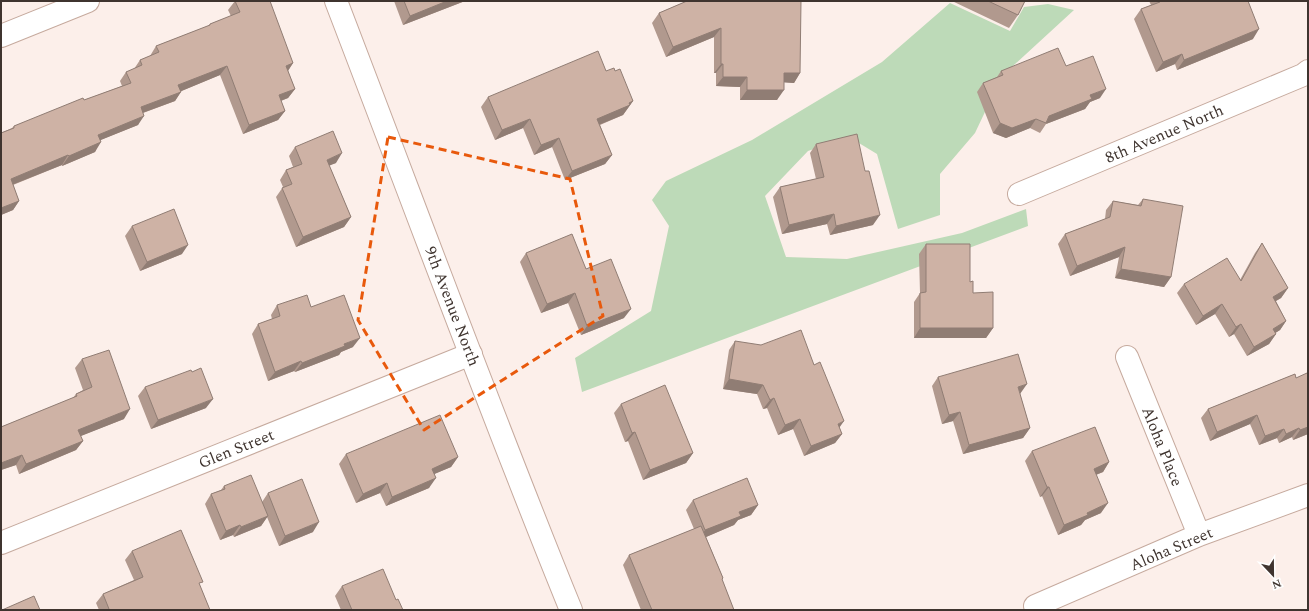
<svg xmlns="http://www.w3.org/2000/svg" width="1309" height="611" font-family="Spectral,serif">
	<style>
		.green { fill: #bddab8 }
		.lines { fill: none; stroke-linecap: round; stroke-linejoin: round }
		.street-casing { stroke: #c6aa9e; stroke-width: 24 }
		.secondary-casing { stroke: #c6aa9e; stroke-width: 24 }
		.street { stroke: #fff; stroke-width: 22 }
		.secondary { stroke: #fff; stroke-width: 22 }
		.wall { fill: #b1998e }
		.shaded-wall { fill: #907d74 }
		.building { fill: #ceb2a5; stroke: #907d74 }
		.marked { fill: none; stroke: #e8590c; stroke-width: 3; stroke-dasharray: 8 5; stroke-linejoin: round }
		.labels { text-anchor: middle; stroke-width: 3; stroke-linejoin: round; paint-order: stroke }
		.street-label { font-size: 16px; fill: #3f342f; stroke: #fff }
	</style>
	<rect width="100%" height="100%" fill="#fcefea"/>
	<path class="green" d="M 950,3 L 1010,31 L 1024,7 L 1048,4 L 1074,10 L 1002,76 L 975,133 L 940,174 L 940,215 L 898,229 L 877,154 L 849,137 L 808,151 L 765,196 L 786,257 L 847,259 L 962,233 L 1026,209 L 1028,226 L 582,392 L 575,358 L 651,311 L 669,226 L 652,200 L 666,181 L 752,140 L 882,62 Z"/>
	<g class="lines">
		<defs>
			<path id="street" d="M 1,36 L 88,1
				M 1019,194 L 1303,75 L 1308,71
				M 1127,357 L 1199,535
				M 1,543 L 471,354
				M 1035,606 L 1199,535 L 1308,495"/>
			<path id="secondary" d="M 336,1 C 414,204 489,409 571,610"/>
		</defs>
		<use href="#street" class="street-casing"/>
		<use href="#secondary" class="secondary-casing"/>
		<use href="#street" class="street"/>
		<use href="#secondary" class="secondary"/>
	</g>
	<path class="wall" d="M 235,1 L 293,63 L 288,71 L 295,89 L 288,98 L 281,101 L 285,111 L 278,120 L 243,134 L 220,75 L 181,91 L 175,101 L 143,113 L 138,125 L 100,140 L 95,152 L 62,166 L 62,165 L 13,185 L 19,201 L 13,210 L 1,215 L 1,133 L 12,128 L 14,126 L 122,86 L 120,81 L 126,72 L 134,69 L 140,60 L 150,56 L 156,46 L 208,26 L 210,24 L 231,16 L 228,10 Z
		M 394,1 L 465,1 L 403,25 Z
		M 687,1 L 800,73 L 794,83 L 784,82 L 777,100 L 740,100 L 740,87 L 716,86 L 716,73 L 714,73 L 714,37 L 666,57 L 652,23 L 659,13 Z
		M 952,1 L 1025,1 L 1018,15 L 1009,28 Z
		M 1149,1 L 1248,1 L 1253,39 L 1177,70 L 1175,64 L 1156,72 L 1134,19 L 1141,9 L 1151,5 Z
		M 1066,66 L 1100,98 L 1090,102 L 1085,109 L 1046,124 L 1040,133 L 1030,128 L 1006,138 L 993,133 L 977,92 L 983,83 L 997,77 L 1001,71 Z
		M 615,71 L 633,101 L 623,115 L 600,125 L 612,155 L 605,164 L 565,180 L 552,147 L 534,155 L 523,128 L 495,140 L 481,107 L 488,97 Z
		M 816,144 L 873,225 L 830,235 L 827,224 L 782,234 L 773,197 L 780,187 L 816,179 L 810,153 Z
		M 295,147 L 336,163 L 329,165 L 351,217 L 344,227 L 296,247 L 276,197 L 283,187 L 280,180 L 286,170 L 293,167 L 289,156 Z
		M 1143,199 L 1171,277 L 1164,287 L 1115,278 L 1119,257 L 1070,276 L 1058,244 L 1065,234 L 1105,219 L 1106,210 L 1113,201 L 1138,205 Z
		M 132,226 L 182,254 L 140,271 L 125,236 Z
		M 1262,243 L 1288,288 L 1281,298 L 1276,301 L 1286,321 L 1280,330 L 1275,333 L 1276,334 L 1269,344 L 1247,356 L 1234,334 L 1229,337 L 1215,314 L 1196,325 L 1177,293 L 1184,284 L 1240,280 L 1255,253 Z
		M 926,244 L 970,282 L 973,293 L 993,328 L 986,338 L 914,338 L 914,302 L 920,293 L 919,254 Z
		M 526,253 L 586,269 L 624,318 L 581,335 L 568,303 L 541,313 L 520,262 Z
		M 277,305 L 311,307 L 353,347 L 341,352 L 339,355 L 295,372 L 294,371 L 268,381 L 252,334 L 258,324 L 272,319 L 271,315 Z
		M 735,341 L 839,427 L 842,434 L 835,443 L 804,456 L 793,429 L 778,435 L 767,408 L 763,409 L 757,394 L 723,389 L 729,350 Z
		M 82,359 L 124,419 L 80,436 L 83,441 L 76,450 L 19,474 L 16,465 L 1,470 L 1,427 L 73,398 L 76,394 L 83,390 L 75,368 Z
		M 1295,374 L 1308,434 L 1293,440 L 1292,437 L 1279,443 L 1277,438 L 1259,445 L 1250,424 L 1210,441 L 1201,418 L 1208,409 Z
		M 938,377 L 1020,394 L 1030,428 L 1023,438 L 963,454 L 953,421 L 942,424 L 932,386 Z
		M 145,387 L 206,408 L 151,429 L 138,396 Z
		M 621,404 L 693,453 L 686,463 L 643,480 L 628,441 L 625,442 L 614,413 Z
		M 1032,451 L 1109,462 L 1103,472 L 1096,475 L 1101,513 L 1085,520 L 1081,525 L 1058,535 L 1042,496 L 1040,497 L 1025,461 Z
		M 346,454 L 458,457 L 451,467 L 434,474 L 429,488 L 386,506 L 380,493 L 356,503 L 339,464 Z
		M 224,486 L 262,502 L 268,493 L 313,532 L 279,546 L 267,517 L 261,526 L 234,537 L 233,535 L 220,540 L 205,504 L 211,494 L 221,490 Z
		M 693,500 L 758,505 L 751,515 L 738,520 L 734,525 L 706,537 L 723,578 L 722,580 L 734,610 L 641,610 L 623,565 L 629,555 L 694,529 L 686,510 Z
		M 132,551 L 200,586 L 210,610 L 99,610 L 96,603 L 103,594 L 134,580 L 125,560 Z
		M 342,586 L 396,600 L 403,610 L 341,610 L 335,596 Z"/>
	<path class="shaded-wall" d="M 447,1 L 465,1 L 403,25 L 410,16 Z
		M 721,28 L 714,37 L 666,57 L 673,47 Z
		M 1259,29 L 1253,39 L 1177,70 L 1184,60 Z
		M 1182,54 L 1175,64 L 1156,72 L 1163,62 Z
		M 293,63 L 287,72 L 286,66 Z
		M 721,64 L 723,64 L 716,73 L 714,73 Z
		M 227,66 L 220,75 L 172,95 L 178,85 Z
		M 784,73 L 800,73 L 794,83 L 777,82 Z
		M 723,77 L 747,77 L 740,87 L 716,86 Z
		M 295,89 L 288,98 L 272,104 L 279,95 Z
		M 1106,89 L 1100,98 L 1090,102 L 1085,109 L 1046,124 L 1049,116 L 1090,95 Z
		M 747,90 L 784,90 L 777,100 L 740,100 Z
		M 181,92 L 175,101 L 134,116 L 141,107 Z
		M 633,101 L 623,115 L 591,128 L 597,119 Z
		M 285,111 L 278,120 L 243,134 L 249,125 Z
		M 144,116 L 138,125 L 91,144 L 98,135 Z
		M 530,119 L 523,128 L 495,140 L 502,130 Z
		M 1036,119 L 1030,128 L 1006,138 L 993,133 L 1000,123 Z
		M 559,138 L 552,147 L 534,155 L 541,145 Z
		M 101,142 L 95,152 L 62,166 L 69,156 Z
		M 342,153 L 336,163 L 321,169 L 327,160 Z
		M 68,155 L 62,165 L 4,188 L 11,179 Z
		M 612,155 L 605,164 L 565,180 L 572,171 Z
		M 19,201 L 13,210 L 1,215 L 1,208 Z
		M 834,214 L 827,224 L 782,234 L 789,225 Z
		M 880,215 L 873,225 L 830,235 L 836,226 Z
		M 351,217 L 344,227 L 296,247 L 303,237 Z
		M 188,245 L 182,254 L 140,271 L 147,262 Z
		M 1125,247 L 1119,257 L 1070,276 L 1077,266 Z
		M 1121,269 L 1171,277 L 1164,287 L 1115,278 Z
		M 1288,288 L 1281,298 L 1267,306 L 1273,297 Z
		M 575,293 L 568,303 L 541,313 L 547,304 Z
		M 1222,304 L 1215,314 L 1196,325 L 1203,316 Z
		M 631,309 L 624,318 L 581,335 L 587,326 Z
		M 1286,321 L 1280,330 L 1266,339 L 1273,329 Z
		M 1241,324 L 1234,334 L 1229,337 L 1236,327 Z
		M 920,328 L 993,328 L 986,338 L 914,338 Z
		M 1276,334 L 1269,344 L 1247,356 L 1254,347 Z
		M 360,338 L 353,347 L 341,352 L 339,355 L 295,372 L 302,363 L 344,344 Z
		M 301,361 L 294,371 L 268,381 L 275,372 Z
		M 729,379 L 763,385 L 757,394 L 723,389 Z
		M 1027,384 L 1020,394 L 1018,387 Z
		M 774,398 L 767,408 L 763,409 L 770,400 Z
		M 213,399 L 206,408 L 151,429 L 158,420 Z
		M 130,409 L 124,419 L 71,440 L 78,430 Z
		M 960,412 L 953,421 L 942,424 L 949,415 Z
		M 1257,415 L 1250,424 L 1210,441 L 1217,432 Z
		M 800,419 L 793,429 L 778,435 L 785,425 Z
		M 844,421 L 837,431 L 838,424 Z
		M 1308,427 L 1308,434 L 1293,440 L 1300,430 Z
		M 1030,428 L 1023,438 L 963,454 L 969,445 Z
		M 1299,428 L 1292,437 L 1279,443 L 1286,434 Z
		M 1284,429 L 1277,438 L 1259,445 L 1265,436 Z
		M 635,432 L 628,441 L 625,442 L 632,433 Z
		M 842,434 L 835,443 L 804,456 L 811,446 Z
		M 83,441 L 76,450 L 19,474 L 26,464 Z
		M 693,453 L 686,463 L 643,480 L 650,470 Z
		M 22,455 L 16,465 L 1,470 L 1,463 Z
		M 458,457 L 451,467 L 425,478 L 432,469 Z
		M 1109,462 L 1103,472 L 1087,478 L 1094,469 Z
		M 436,478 L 429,488 L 386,506 L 392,497 Z
		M 387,483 L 380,493 L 356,503 L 363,494 Z
		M 1047,487 L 1049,487 L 1042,496 L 1040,497 Z
		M 1108,503 L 1101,513 L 1085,520 L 1081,525 L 1058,535 L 1064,525 L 1087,513 Z
		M 758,505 L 751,515 L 738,520 L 734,525 L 699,540 L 705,530 L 739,512 Z
		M 268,516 L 261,526 L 234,537 L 241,527 Z
		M 319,522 L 313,532 L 279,546 L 285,536 Z
		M 240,525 L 233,535 L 220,540 L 226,531 Z"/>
	<path class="building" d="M 235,1 L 270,1 L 293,63 L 286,66 L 295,89 L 279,95 L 285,111 L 249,125 L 227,66 L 178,85 L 181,92 L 141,107 L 144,116 L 98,135 L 101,142 L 69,156 L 68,155 L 11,179 L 19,201 L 1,208 L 1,133 L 14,128 L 14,126 L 83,98 L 84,100 L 131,83 L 126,72 L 142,65 L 140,60 L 159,52 L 156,46 L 210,25 L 210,24 L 240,12 Z
		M 404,1 L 447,1 L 410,16 Z
		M 687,1 L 801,1 L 800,73 L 784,73 L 784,90 L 747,90 L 747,77 L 723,77 L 723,64 L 721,64 L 721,28 L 673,47 L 659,13 Z
		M 988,1 L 1025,1 L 1018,15 Z
		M 1160,1 L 1248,1 L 1259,29 L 1184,60 L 1182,54 L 1163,62 L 1141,9 L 1160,2 Z
		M 1058,48 L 1066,66 L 1093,56 L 1106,89 L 1090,95 L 1092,99 L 1049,116 L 1046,123 L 1036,119 L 1012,128 L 1000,123 L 983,83 L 1003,75 L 1001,71 Z
		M 598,51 L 606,71 L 614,68 L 615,71 L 620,69 L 633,101 L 629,103 L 630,105 L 597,119 L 612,155 L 572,171 L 559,138 L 541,145 L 530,119 L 502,130 L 488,97 Z
		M 333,131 L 342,153 L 327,160 L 351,217 L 303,237 L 282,188 L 292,184 L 286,170 L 302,164 L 295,147 Z
		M 857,134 L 865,171 L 869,171 L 880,215 L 836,226 L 834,214 L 789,225 L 780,187 L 824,177 L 816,144 Z
		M 1143,199 L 1183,206 L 1171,277 L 1121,269 L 1125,247 L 1077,266 L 1065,234 L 1110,217 L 1113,201 L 1141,206 Z
		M 174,209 L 188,245 L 147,262 L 132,226 Z
		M 572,234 L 586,269 L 611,259 L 631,309 L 587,326 L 575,293 L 547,304 L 526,253 Z
		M 1262,243 L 1288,288 L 1273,297 L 1286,321 L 1273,329 L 1276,334 L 1254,347 L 1241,324 L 1236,327 L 1222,304 L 1203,316 L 1184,284 L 1227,258 L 1241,281 Z
		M 926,244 L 970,244 L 970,282 L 973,281 L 973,293 L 993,292 L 993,328 L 920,328 L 920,293 L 926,292 Z
		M 307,295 L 311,307 L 344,295 L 360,338 L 344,344 L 345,346 L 302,363 L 301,361 L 275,372 L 258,324 L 280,316 L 277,305 Z
		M 801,330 L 814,365 L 820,362 L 844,421 L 838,424 L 842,434 L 811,446 L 800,419 L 785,425 L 774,398 L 770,400 L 763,385 L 729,379 L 735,341 L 761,345 Z
		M 109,350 L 130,409 L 78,430 L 83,441 L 26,464 L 22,455 L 1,463 L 1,427 L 77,396 L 76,394 L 92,387 L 82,359 Z
		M 1018,354 L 1027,384 L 1018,387 L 1030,428 L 969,445 L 960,412 L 949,415 L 938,377 Z
		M 201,368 L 213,399 L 158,420 L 145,387 L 191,370 L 192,372 Z
		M 1307,373 L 1308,375 L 1308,427 L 1300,430 L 1299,428 L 1286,434 L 1284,429 L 1265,436 L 1257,415 L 1217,432 L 1208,409 L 1295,374 L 1296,378 Z
		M 665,385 L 693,453 L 650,470 L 635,432 L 632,433 L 621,404 Z
		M 440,415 L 458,457 L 432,469 L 436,478 L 392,497 L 387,483 L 363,494 L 346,454 Z
		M 1095,427 L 1109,462 L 1094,469 L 1108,503 L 1087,513 L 1088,515 L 1064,525 L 1049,487 L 1047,487 L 1032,451 Z
		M 251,475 L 268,516 L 241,527 L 240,525 L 226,531 L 211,494 L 225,489 L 224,486 Z
		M 747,478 L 758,505 L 739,512 L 741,516 L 705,530 L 693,500 Z
		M 302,479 L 319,522 L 285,536 L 268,493 Z
		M 701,526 L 723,578 L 722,579 L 734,610 L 652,610 L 629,555 Z
		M 181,530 L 203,582 L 199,583 L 210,610 L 107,610 L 109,609 L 103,594 L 143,577 L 132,551 Z
		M 383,569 L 396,600 L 398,599 L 403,610 L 352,610 L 342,586 Z
		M 34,596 L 40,610 L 2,610 Z"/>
	<path class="marked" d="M 388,137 L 570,179 L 603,316 L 424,430 L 358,320 Z"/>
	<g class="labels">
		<g class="street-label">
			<text transform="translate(1164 133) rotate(-23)" y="6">8th Avenue North</text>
			<text transform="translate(453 306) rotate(69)" y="6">9th Avenue North</text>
			<text transform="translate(1163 446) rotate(68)" y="6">Aloha Place</text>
			<text transform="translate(236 448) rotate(-22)" y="6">Glen Street</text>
			<text transform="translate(1171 548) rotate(-23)" y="6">Aloha Street</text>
		</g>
	</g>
	<rect width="1309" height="611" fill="none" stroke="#3f342f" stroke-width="4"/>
	<g transform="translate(1273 575) rotate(158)" stroke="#ffffff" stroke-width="3" paint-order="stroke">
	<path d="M0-3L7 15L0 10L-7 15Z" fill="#3f342f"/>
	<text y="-6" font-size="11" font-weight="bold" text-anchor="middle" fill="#3f342f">N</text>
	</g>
</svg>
